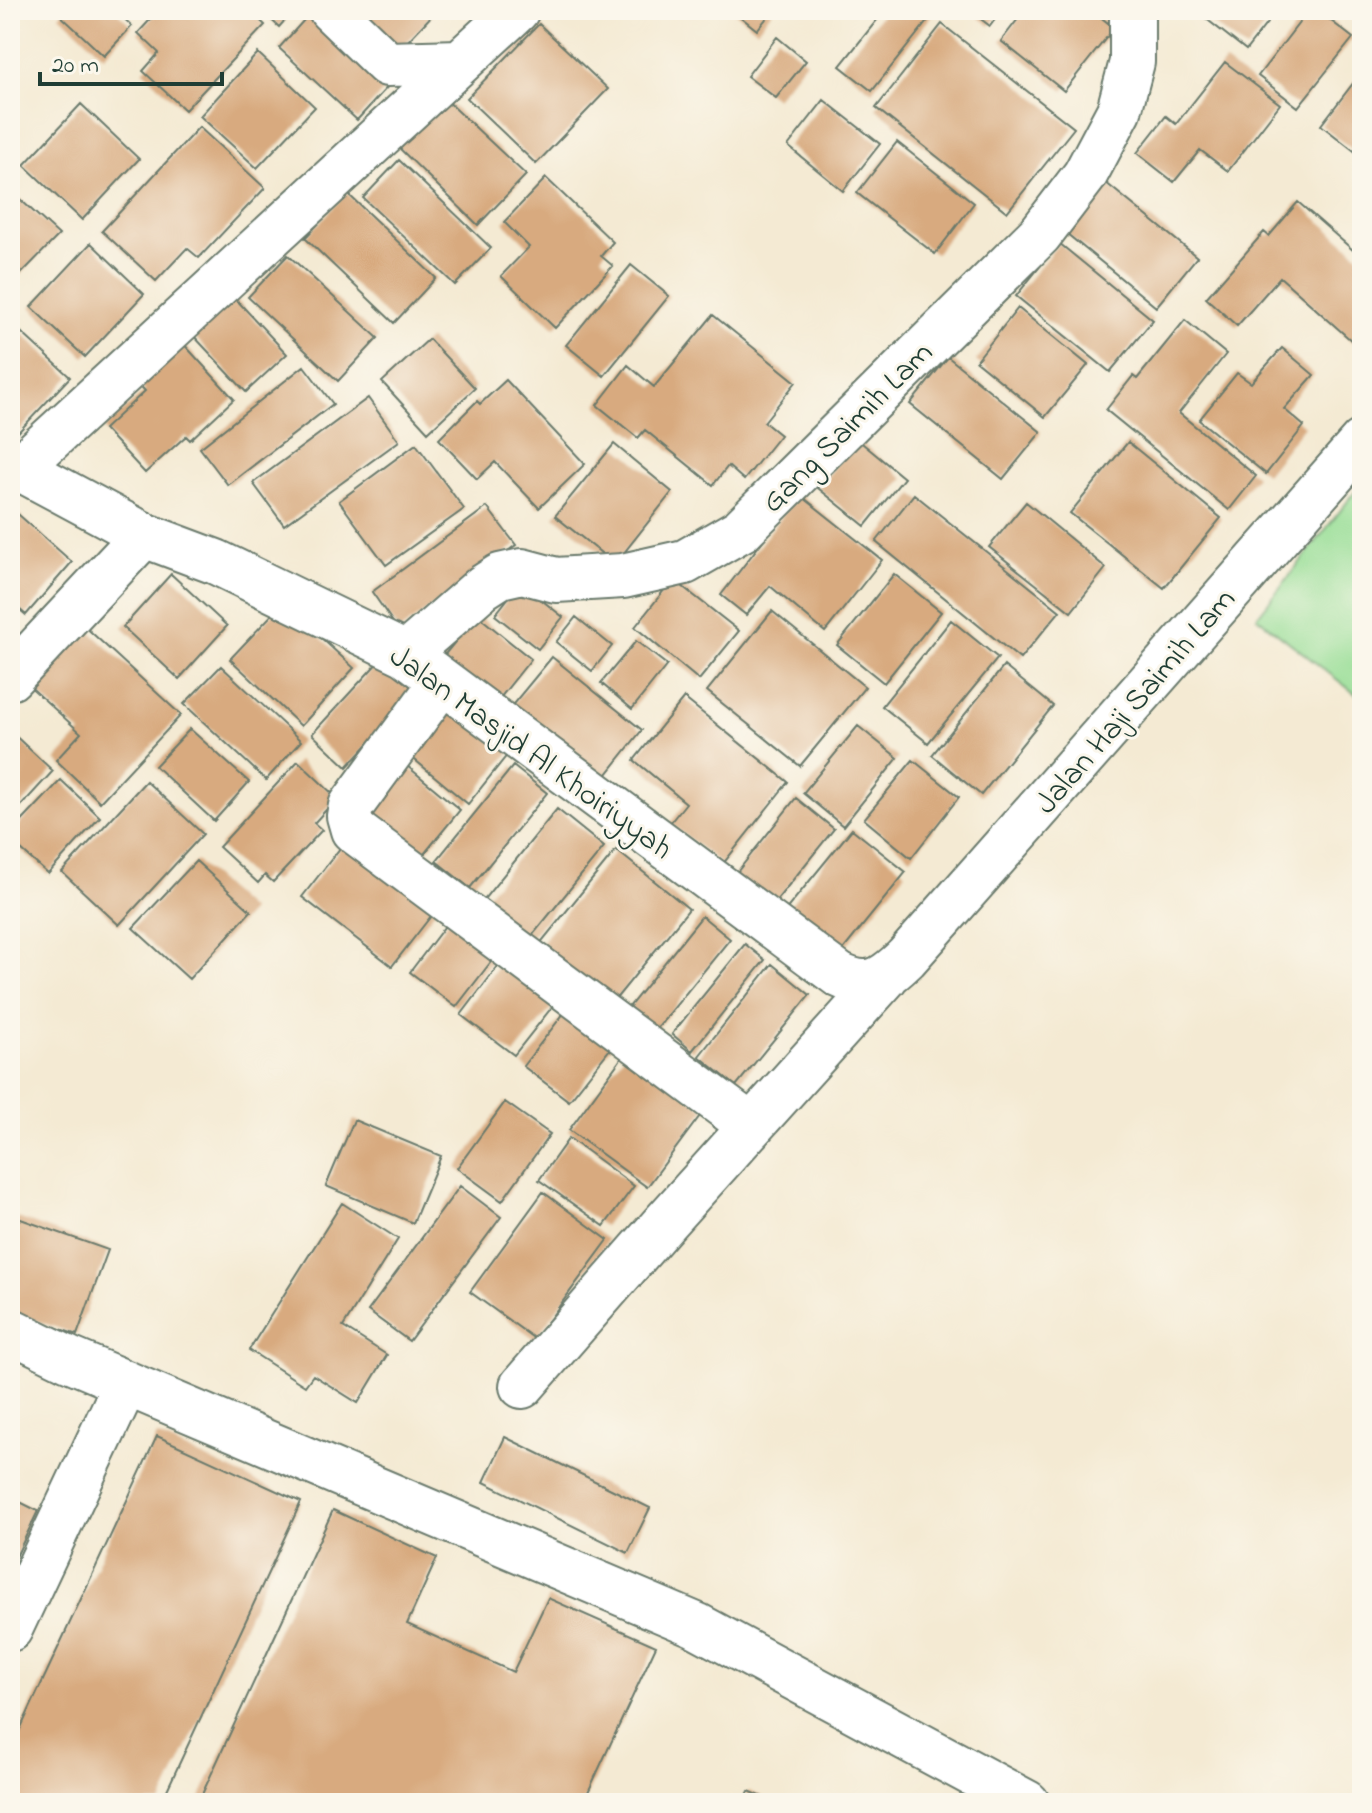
<svg xmlns="http://www.w3.org/2000/svg" width="1372" height="1813" font-family="'Indie Flower',sans-serif">
	<style>
		.pitch { fill: #98de96; stroke: #5c8e65; stroke-width: 2 }
		.building { fill: #d8aa7f }
		.lines { fill: none; stroke-linecap: round; stroke-linejoin: round }
		.minor-casing { stroke: #6a7a6c; stroke-width: 48 }
		.minor { stroke: #fff; stroke-width: 44 }
		.labels { text-anchor: middle; stroke-width: 6; stroke-linejoin: round; paint-order: stroke }
		.street-label { font-size: 32px; fill: #1f3d34; stroke: #fbf7ec }
	</style>
	<rect width="100%" height="100%" fill="#fbf7ec"/>
	<filter id="ink" filterUnits="userSpaceOnUse"><feTurbulence type="fractalNoise" baseFrequency=".0125" numOctaves="2"/><feDisplacementMap in="SourceGraphic" scale="16" xChannelSelector="R" yChannelSelector="G"/><feConvolveMatrix kernelMatrix="1 2 1 2 8 2 1 2 1" color-interpolation-filters="sRGB"/></filter>
	<filter id="wash" filterUnits="userSpaceOnUse"><feTurbulence type="fractalNoise" baseFrequency=".006" numOctaves="4" result="noise"/><feDisplacementMap in="SourceGraphic" scale="32" xChannelSelector="R" yChannelSelector="G"/><feGaussianBlur stdDeviation="1.8" result="paint"/><feColorMatrix in="noise" values="0 0 0 0 0 0 0 0 0 0 0 0 0 0 0 0 0 1.4 0 .05"/><feComposite in="paint" operator="in"/></filter>
	<g filter="url(#wash)">
		<rect width="100%" height="100%" fill="#f4ead3"/>
		<path class="pitch" d="M 1362,483 L 1362,699 L 1257,617 Z"/>
		<g id="blocks">
			<path class="building" d="M 64,10 L 115,10 L 132,26 L 104,56 L 60,15 Z
				M 159,10 L 249,10 L 265,25 L 185,110 L 143,71 L 159,53 L 138,33 Z
				M 261,10 L 294,10 L 279,27 Z
				M 313,10 L 391,83 L 357,120 L 279,48 Z
				M 333,10 L 437,10 L 389,61 Z
				M 732,10 L 773,10 L 757,30 Z
				M 885,10 L 928,10 L 933,14 L 872,91 L 840,66 Z
				M 969,10 L 1002,10 L 990,26 Z
				M 1025,10 L 1092,10 L 1114,28 L 1064,91 L 1001,41 Z
				M 1195,10 L 1277,10 L 1246,50 Z
				M 1309,10 L 1317,10 L 1353,38 L 1298,107 L 1258,76 Z
				M 1345,10 L 1362,10 L 1362,24 Z
				M 539,24 L 608,89 L 536,164 L 467,98 Z
				M 942,24 L 1074,128 L 1007,212 L 876,108 Z
				M 777,37 L 806,61 L 776,98 L 747,76 Z
				M 258,53 L 315,107 L 257,168 L 200,116 Z
				M 1225,62 L 1280,104 L 1228,171 L 1200,150 L 1174,182 L 1137,153 L 1166,116 L 1176,124 Z
				M 1358,77 L 1362,80 L 1362,157 L 1321,125 Z
				M 441,95 L 526,175 L 478,225 L 395,144 Z
				M 824,100 L 880,144 L 843,191 L 788,146 Z
				M 81,104 L 139,159 L 82,220 L 24,165 Z
				M 199,127 L 265,188 L 199,258 L 187,248 L 156,281 L 102,231 Z
				M 897,142 L 974,203 L 935,254 L 857,193 Z
				M 399,160 L 491,248 L 455,285 L 363,198 Z
				M 546,178 L 613,242 L 601,256 L 613,266 L 555,328 L 501,276 L 529,247 L 504,222 Z
				M 1100,178 L 1197,257 L 1156,307 L 1060,228 Z
				M 10,190 L 59,235 L 16,279 L 10,273 Z
				M 347,193 L 436,278 L 394,323 L 305,238 Z
				M 1298,202 L 1362,258 L 1362,350 L 1280,277 L 1237,326 L 1206,298 L 1264,232 L 1269,236 Z
				M 91,243 L 144,294 L 85,357 L 31,307 Z
				M 1059,243 L 1153,320 L 1110,372 L 1016,296 Z
				M 288,255 L 378,338 L 338,381 L 248,297 Z
				M 631,265 L 669,296 L 604,376 L 566,345 Z
				M 232,295 L 287,354 L 246,392 L 191,333 Z
				M 1018,308 L 1088,365 L 1045,417 L 976,361 Z
				M 713,315 L 796,382 L 764,422 L 780,435 L 744,480 L 728,466 L 713,485 L 645,430 L 638,438 L 597,405 L 628,365 L 654,387 Z
				M 1185,320 L 1226,354 L 1179,413 L 1256,476 L 1229,510 L 1106,410 L 1133,376 L 1137,379 Z
				M 10,322 L 70,377 L 10,441 Z
				M 429,339 L 475,388 L 428,432 L 382,382 Z
				M 180,340 L 234,399 L 190,440 L 186,436 L 145,473 L 104,429 L 145,391 L 136,381 Z
				M 1282,348 L 1314,375 L 1284,409 L 1304,426 L 1266,474 L 1199,420 L 1237,373 L 1251,383 Z
				M 948,357 L 1041,432 L 1003,479 L 910,404 Z
				M 304,366 L 333,404 L 228,485 L 200,448 Z
				M 506,380 L 585,464 L 539,508 L 495,462 L 477,479 L 439,439 L 477,401 L 480,404 Z
				M 368,398 L 399,441 L 284,525 L 253,483 Z
				M 857,439 L 904,478 L 865,526 L 818,488 Z
				M 1128,442 L 1221,518 L 1164,588 L 1070,513 Z
				M 416,444 L 464,509 L 386,565 L 339,501 Z
				M 614,444 L 672,492 L 615,564 L 555,516 Z
				M 799,494 L 882,560 L 825,632 L 770,586 L 746,615 L 721,595 Z
				M 914,494 L 1060,611 L 1020,659 L 876,542 Z
				M 1026,502 L 1106,568 L 1071,612 L 989,547 Z
				M 10,507 L 72,562 L 26,615 L 10,601 Z
				M 487,507 L 516,545 L 399,631 L 372,592 Z
				M 171,574 L 227,626 L 179,679 L 123,627 Z
				M 894,574 L 941,612 L 884,683 L 837,645 Z
				M 673,579 L 739,631 L 699,680 L 635,627 Z
				M 520,583 L 563,617 L 538,649 L 495,615 Z
				M 283,603 L 354,668 L 301,726 L 230,659 Z
				M 772,611 L 865,687 L 800,766 L 707,691 Z
				M 477,615 L 531,659 L 492,708 L 437,664 Z
				M 576,617 L 612,646 L 592,671 L 556,642 Z
				M 951,620 L 998,658 L 928,743 L 882,706 Z
				M 80,622 L 181,715 L 100,802 L 56,760 L 81,733 L 25,682 Z
				M 636,641 L 667,665 L 632,709 L 601,683 Z
				M 552,657 L 642,730 L 595,789 L 504,715 Z
				M 381,659 L 416,691 L 347,767 L 312,734 Z
				M 221,666 L 301,741 L 266,780 L 184,704 Z
				M 1004,666 L 1053,706 L 981,795 L 932,755 Z
				M 446,696 L 512,749 L 468,804 L 403,750 Z
				M 684,698 L 788,782 L 722,865 L 670,823 L 686,803 L 634,760 Z
				M 858,726 L 898,758 L 843,826 L 803,793 Z
				M 190,729 L 249,782 L 214,821 L 155,766 Z
				M 10,731 L 53,771 L 10,818 Z
				M 400,760 L 460,810 L 420,859 L 360,810 Z
				M 913,760 L 959,797 L 911,858 L 864,819 Z
				M 298,761 L 337,798 L 314,823 L 322,830 L 273,882 L 265,875 L 258,883 L 219,847 Z
				M 513,766 L 547,793 L 470,888 L 436,861 Z
				M 61,780 L 100,817 L 48,874 L 10,840 L 10,834 Z
				M 146,781 L 203,834 L 119,925 L 62,872 Z
				M 796,798 L 834,829 L 767,912 L 730,881 Z
				M 557,809 L 604,847 L 523,947 L 476,909 Z
				M 852,829 L 906,872 L 835,960 L 780,917 Z
				M 348,838 L 438,907 L 392,966 L 302,897 Z
				M 616,850 L 689,909 L 610,1006 L 538,946 Z
				M 196,861 L 251,911 L 189,979 L 133,928 Z
				M 702,916 L 730,939 L 656,1030 L 629,1007 Z
				M 451,918 L 497,954 L 456,1007 L 410,972 Z
				M 745,944 L 765,960 L 692,1051 L 672,1034 Z
				M 502,961 L 556,1002 L 514,1055 L 461,1015 Z
				M 772,964 L 810,995 L 736,1086 L 699,1056 Z
				M 571,1004 L 617,1040 L 569,1101 L 523,1066 Z
				M 626,1052 L 705,1109 L 647,1187 L 569,1130 Z
				M 505,1102 L 550,1134 L 502,1201 L 457,1168 Z
				M 354,1120 L 441,1156 L 413,1223 L 326,1186 Z
				M 569,1138 L 634,1186 L 604,1226 L 539,1180 Z
				M 460,1186 L 501,1217 L 409,1341 L 368,1311 Z
				M 543,1192 L 608,1240 L 535,1339 L 470,1292 Z
				M 342,1203 L 398,1239 L 343,1327 L 387,1355 L 358,1403 L 313,1375 L 305,1386 L 249,1350 Z
				M 15,1217 L 108,1250 L 77,1335 L 10,1311 L 10,1230 Z
				M 157,1436 L 301,1502 L 161,1803 L 10,1803 L 10,1751 Z
				M 505,1437 L 650,1508 L 628,1553 L 484,1482 Z
				M 10,1497 L 38,1511 L 10,1569 Z
				M 333,1510 L 437,1558 L 407,1624 L 513,1672 L 548,1598 L 656,1646 L 583,1803 L 345,1803 L 328,1796 L 325,1803 L 198,1803 Z
				M 749,1791 L 776,1803 L 743,1803 Z"/>
		</g>
	</g>
	<g filter="url(#ink)">
		<use href="#blocks" fill-opacity="0" stroke="#6a7a6c" stroke-width="2"/>
		<g class="lines">
			<defs>
				<path id="minor" d="M 331,10 L 387,64 L 460,62
					M 10,460 L 19,468 L 144,535 L 216,562 L 406,654 L 839,975 C 869,990 883,980 906,958 L 1362,442
					M 19,468 L 517,10
					M 406,654 L 483,587 L 500,576 L 522,571 L 556,580 L 623,576 L 685,562 L 741,530 L 1040,234 L 1085,175 L 1119,111 L 1132,62 L 1132,10
					M 10,678 L 144,535
					M 442,682 L 351,806 L 349,816 L 353,830 L 751,1126
					M 10,1330 L 69,1359 L 696,1625 L 1027,1803
					M 522,1386 L 665,1222 L 886,977
					M 10,1629 L 126,1383"/>
			</defs>
			<use href="#minor" class="minor-casing"/>
			<use href="#minor" class="minor"/>
		</g>
	</g>
	<g class="labels">
		<g class="street-label">
			<text transform="translate(846 426) rotate(-45)" y="11">Gang Saimih Lam</text>
			<text transform="translate(1134 700) rotate(-49)" y="11">Jalan Haji Saimih Lam</text>
			<text transform="translate(532 751) rotate(36)" y="11">Jalan Masjid Al Khoiriyyah</text>
		</g>
	</g>
	<rect width="1372" height="1813" fill="none" stroke="#fbf7ec" stroke-width="40"/>
	<path d="M40 72v12h182v-12" fill="none" stroke="#1f3d34" stroke-width="4"/>
	<text x="52" y="72" font-size="24" fill="#1f3d34" stroke="#fbf7ec" stroke-width="6" paint-order="stroke">20 m</text>
</svg>
